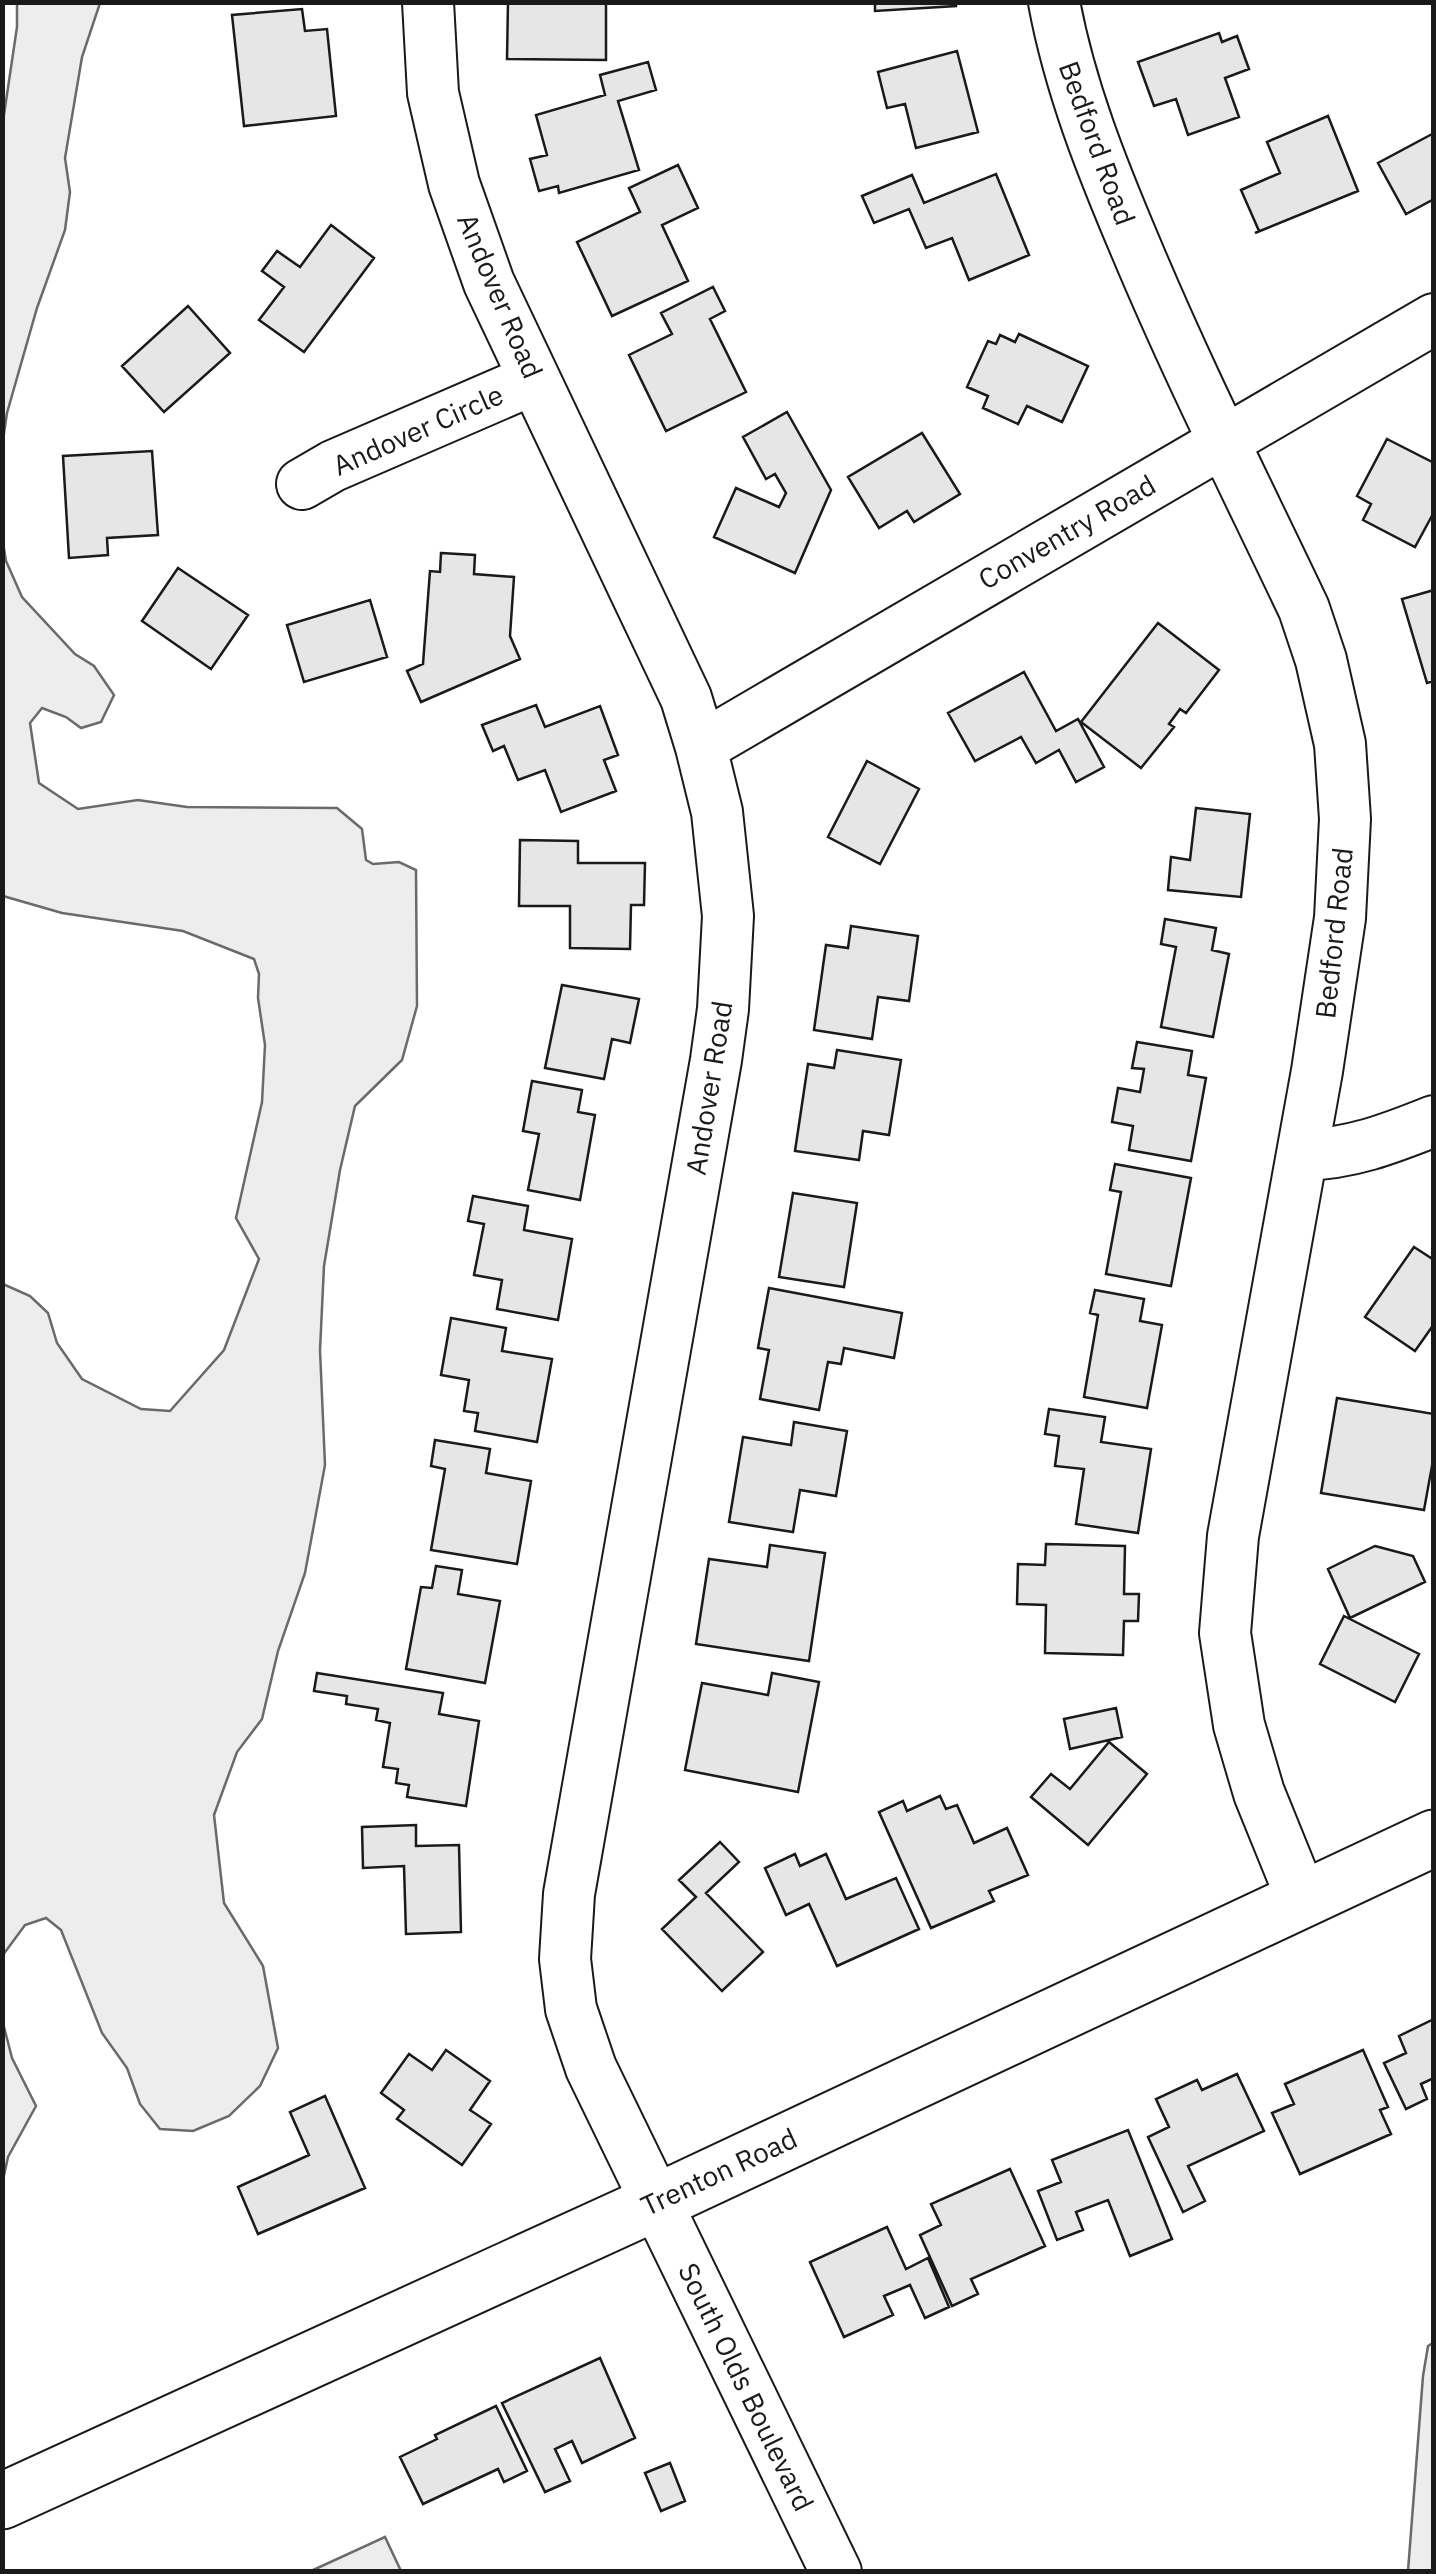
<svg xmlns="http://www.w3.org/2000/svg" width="1436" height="2574" font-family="'IBM Plex Sans',sans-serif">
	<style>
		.built { fill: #ededed; stroke: #6a6a6a; stroke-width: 2.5 }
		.building { fill: #e6e6e6; stroke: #1a1a1a; stroke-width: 2.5 }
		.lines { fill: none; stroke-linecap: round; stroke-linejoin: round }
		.minor-casing { stroke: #1a1a1a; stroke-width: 54 }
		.major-casing { stroke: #1a1a1a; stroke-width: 59 }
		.minor { stroke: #fff; stroke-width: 50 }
		.major { stroke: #fff; stroke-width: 55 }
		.labels { text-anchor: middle; stroke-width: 8; stroke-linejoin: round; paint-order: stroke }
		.street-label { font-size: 28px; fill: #1a1a1a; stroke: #fff }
	</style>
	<rect width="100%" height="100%" fill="#fff"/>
	<path class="built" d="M 17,3 L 100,3 L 82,57 L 65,158 L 70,192 L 65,230 L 37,308 L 7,413 L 3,440 L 2,128 L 17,27 Z
		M 3,543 L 6,561 L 22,597 L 75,654 L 94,666 L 114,695 L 101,722 L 81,728 L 66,717 L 42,708 L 30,723 L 39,783 L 78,809 L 138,800 L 187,807 L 337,808 L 362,829 L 366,860 L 373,864 L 399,862 L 416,870 L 417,1006 L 402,1060 L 355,1106 L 340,1170 L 324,1266 L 320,1350 L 325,1465 L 305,1573 L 278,1651 L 262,1719 L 237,1752 L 214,1815 L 224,1903 L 263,1966 L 278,2048 L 260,2086 L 229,2116 L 193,2131 L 160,2129 L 140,2104 L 127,2068 L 102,2033 L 61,1930 L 46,1918 L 25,1925 L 3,1955 L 3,1284 L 30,1296 L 48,1313 L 57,1343 L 82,1379 L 141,1409 L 170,1411 L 224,1350 L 259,1259 L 236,1218 L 262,1102 L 265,1045 L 258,998 L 259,974 L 254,959 L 183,931 L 62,913 L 3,896 Z
		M 3,2023 L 12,2058 L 36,2106 L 8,2157 L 3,2180 Z
		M 1433,2343 L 1433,2571 L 1408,2571 L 1423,2376 L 1428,2346 Z
		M 385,2537 L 401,2571 L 311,2571 Z"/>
	<path class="building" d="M 508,2 L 606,2 L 606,60 L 507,59 Z
		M 875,2 L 956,2 L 956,6 L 875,11 Z
		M 302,9 L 305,31 L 327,29 L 336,116 L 244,126 L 232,15 Z
		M 1219,33 L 1222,42 L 1237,36 L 1249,69 L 1225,78 L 1239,117 L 1188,135 L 1176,99 L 1154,106 L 1138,62 Z
		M 957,51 L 978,132 L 916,148 L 905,104 L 887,108 L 878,72 Z
		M 648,62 L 656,90 L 618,101 L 639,170 L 559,193 L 558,186 L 539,191 L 530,159 L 547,155 L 536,115 L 605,95 L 600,75 Z
		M 1328,116 L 1358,191 L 1255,233 L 1259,231 L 1241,190 L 1280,173 L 1267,142 Z
		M 1434,133 L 1434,199 L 1406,214 L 1378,163 Z
		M 678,165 L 698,208 L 662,225 L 688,281 L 612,316 L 577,242 L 640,212 L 629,188 Z
		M 996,174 L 1029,255 L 969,280 L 952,238 L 926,248 L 909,209 L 874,223 L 862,196 L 912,175 L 924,203 Z
		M 331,225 L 374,258 L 304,352 L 259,320 L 284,287 L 262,271 L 277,251 L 300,267 Z
		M 713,287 L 725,311 L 710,319 L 746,392 L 666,431 L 629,355 L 672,334 L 661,313 Z
		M 188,306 L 230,353 L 164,412 L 122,366 Z
		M 1019,334 L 1088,366 L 1062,422 L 1027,406 L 1018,424 L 983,408 L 988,396 L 967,387 L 988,341 L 996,344 L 1000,335 L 1015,342 Z
		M 787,412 L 831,490 L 795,573 L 714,537 L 736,488 L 779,507 L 786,493 L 775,474 L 766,479 L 743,437 Z
		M 922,433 L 960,494 L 914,522 L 907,511 L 879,528 L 848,477 Z
		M 1387,439 L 1434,463 L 1434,512 L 1415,547 L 1363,520 L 1371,504 L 1357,496 Z
		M 152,451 L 158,535 L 107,538 L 108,555 L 69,558 L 63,456 Z
		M 441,553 L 475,555 L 474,574 L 514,577 L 510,636 L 520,659 L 421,702 L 407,671 L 423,664 L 430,571 L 440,572 Z
		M 178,568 L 248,615 L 211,669 L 142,621 Z
		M 1434,590 L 1434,681 L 1427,683 L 1402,599 Z
		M 370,600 L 387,657 L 304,682 L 287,625 Z
		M 1158,623 L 1219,670 L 1186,713 L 1180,709 L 1169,724 L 1174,727 L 1141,768 L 1081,722 Z
		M 1024,672 L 1056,731 L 1078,719 L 1104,767 L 1076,782 L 1059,750 L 1036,763 L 1021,737 L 975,761 L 948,713 Z
		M 536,705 L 545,727 L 600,706 L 618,755 L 604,760 L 616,791 L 561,812 L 545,770 L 518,780 L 504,746 L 493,751 L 482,725 Z
		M 867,761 L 919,789 L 880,864 L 828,837 Z
		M 1196,808 L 1250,814 L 1241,897 L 1168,890 L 1171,857 L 1190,860 Z
		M 520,840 L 578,841 L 578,863 L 645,863 L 644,905 L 631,905 L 630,949 L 570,948 L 570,906 L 519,906 Z
		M 1165,919 L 1216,928 L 1212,950 L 1229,954 L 1213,1037 L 1161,1027 L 1176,947 L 1161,944 Z
		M 851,926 L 918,936 L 909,1001 L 878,997 L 872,1039 L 814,1030 L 826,945 L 848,948 Z
		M 562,985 L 639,999 L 630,1043 L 612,1039 L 604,1079 L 545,1068 Z
		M 1137,1042 L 1192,1051 L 1188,1075 L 1206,1078 L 1191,1161 L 1129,1150 L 1133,1126 L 1112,1122 L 1118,1088 L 1140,1092 L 1144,1069 L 1132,1068 Z
		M 837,1050 L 901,1060 L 889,1135 L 863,1131 L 859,1160 L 795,1151 L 808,1064 L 834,1068 Z
		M 532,1081 L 582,1090 L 578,1112 L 595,1115 L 580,1200 L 528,1190 L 539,1134 L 523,1131 Z
		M 1115,1164 L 1191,1178 L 1171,1286 L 1106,1274 L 1121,1192 L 1110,1190 Z
		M 793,1193 L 857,1203 L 844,1287 L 779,1277 Z
		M 473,1196 L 528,1206 L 524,1230 L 572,1239 L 558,1320 L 497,1309 L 502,1280 L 474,1275 L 484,1224 L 468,1221 Z
		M 1414,1247 L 1434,1260 L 1434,1324 L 1415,1351 L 1365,1317 Z
		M 769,1288 L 902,1313 L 894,1358 L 844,1348 L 841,1364 L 828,1362 L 819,1410 L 760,1399 L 769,1350 L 758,1348 Z
		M 1095,1290 L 1144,1299 L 1140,1321 L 1162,1325 L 1147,1408 L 1084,1397 L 1098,1315 L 1090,1313 Z
		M 451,1318 L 506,1328 L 502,1351 L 552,1359 L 537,1442 L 475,1431 L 478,1413 L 464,1411 L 469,1380 L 441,1375 Z
		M 1337,1398 L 1434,1414 L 1434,1455 L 1424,1510 L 1321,1493 Z
		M 1049,1409 L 1105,1417 L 1101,1442 L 1151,1449 L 1138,1533 L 1076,1524 L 1084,1469 L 1055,1466 L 1059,1436 L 1045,1434 Z
		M 794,1422 L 847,1431 L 836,1496 L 800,1490 L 793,1532 L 729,1522 L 743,1437 L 791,1445 Z
		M 435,1440 L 490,1449 L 486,1473 L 531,1481 L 517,1564 L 431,1550 L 445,1469 L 431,1466 Z
		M 1046,1544 L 1125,1546 L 1124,1594 L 1139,1594 L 1138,1621 L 1124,1621 L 1123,1655 L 1045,1653 L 1046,1605 L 1017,1604 L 1018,1564 L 1045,1565 Z
		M 770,1545 L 825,1553 L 809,1661 L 696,1644 L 709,1559 L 767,1567 Z
		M 1375,1546 L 1413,1556 L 1425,1582 L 1350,1618 L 1328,1569 Z
		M 436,1566 L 462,1570 L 458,1594 L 500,1601 L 485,1683 L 406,1669 L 421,1587 L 432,1588 Z
		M 1344,1616 L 1419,1654 L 1395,1702 L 1320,1664 Z
		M 317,1673 L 443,1693 L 439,1714 L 479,1721 L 466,1806 L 407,1797 L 409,1785 L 396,1783 L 398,1769 L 383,1767 L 390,1723 L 376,1720 L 378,1709 L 346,1704 L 347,1696 L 314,1691 Z
		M 772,1673 L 819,1682 L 798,1792 L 685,1770 L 702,1683 L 768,1695 Z
		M 1116,1708 L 1122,1737 L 1070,1749 L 1064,1719 Z
		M 1109,1742 L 1147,1774 L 1088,1845 L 1031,1797 L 1051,1774 L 1070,1789 Z
		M 940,1796 L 946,1809 L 957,1805 L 974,1843 L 1007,1828 L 1028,1875 L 989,1891 L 994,1901 L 931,1928 L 879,1812 L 903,1801 L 907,1811 Z
		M 416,1825 L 416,1846 L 459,1845 L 461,1932 L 406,1934 L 404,1866 L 363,1868 L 362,1827 Z
		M 720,1842 L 739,1862 L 706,1893 L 763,1952 L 722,1991 L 662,1929 L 696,1897 L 679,1880 Z
		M 795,1854 L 800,1866 L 826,1854 L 846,1899 L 896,1878 L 919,1929 L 837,1966 L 809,1904 L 786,1915 L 765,1868 Z
		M 1434,2019 L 1434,2078 L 1421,2084 L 1427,2099 L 1406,2109 L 1384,2063 L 1406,2053 L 1399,2036 Z
		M 446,2050 L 490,2081 L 470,2110 L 491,2124 L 462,2165 L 397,2119 L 404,2110 L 381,2093 L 409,2054 L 432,2070 Z
		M 1363,2050 L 1388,2107 L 1380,2110 L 1391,2134 L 1300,2174 L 1272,2113 L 1294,2104 L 1285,2084 Z
		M 1237,2074 L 1264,2131 L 1188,2166 L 1205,2201 L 1183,2212 L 1148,2137 L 1169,2127 L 1156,2099 L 1197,2080 L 1202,2090 Z
		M 325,2096 L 365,2188 L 258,2234 L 238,2187 L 309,2155 L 290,2112 Z
		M 1128,2130 L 1172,2239 L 1130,2256 L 1108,2200 L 1076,2212 L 1083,2230 L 1057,2240 L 1038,2191 L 1061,2182 L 1052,2160 Z
		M 1010,2169 L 1045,2246 L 971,2279 L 978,2294 L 952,2306 L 920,2235 L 941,2225 L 931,2204 Z
		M 887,2227 L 906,2269 L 928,2258 L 949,2307 L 925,2318 L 910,2285 L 884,2296 L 893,2315 L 844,2337 L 810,2262 Z
		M 600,2358 L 635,2438 L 582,2463 L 572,2441 L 555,2449 L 570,2481 L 545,2492 L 502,2403 Z
		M 496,2406 L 527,2471 L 504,2482 L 498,2469 L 423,2504 L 400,2457 L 437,2439 L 435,2435 Z
		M 670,2463 L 685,2501 L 661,2511 L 645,2473 Z"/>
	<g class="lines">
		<defs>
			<path id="minor" d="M 428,2 L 433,93 L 454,184 L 489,283 L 686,698 L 701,747 L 717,812 L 728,916 L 723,1009 L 716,1060 L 569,1894 L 565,1959 L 571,2009 L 591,2068 L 836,2572
				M 1054,2 C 1070,88 1102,168 1136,248 C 1187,370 1247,489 1304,609 L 1321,660 L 1340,744 L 1345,819 L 1340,918 L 1317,1071 L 1233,1536 L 1225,1633 L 1239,1725 L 1259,1793 L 1302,1899
				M 302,484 L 333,466 L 534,379
				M 701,747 L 1434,319
				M 1302,1155 C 1350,1154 1389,1139 1434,1121"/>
			<path id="major" d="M 2,2501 L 657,2202 L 1434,1838"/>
		</defs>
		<use href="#minor" class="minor-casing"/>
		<use href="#major" class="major-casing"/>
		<use href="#minor" class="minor"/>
		<use href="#major" class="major"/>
	</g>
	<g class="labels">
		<g class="street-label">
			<text transform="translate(1097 143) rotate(70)" y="10">Bedford Road</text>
			<text transform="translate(500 296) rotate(67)" y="10">Andover Road</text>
			<text transform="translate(418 430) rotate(-24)" y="10">Andover Circle</text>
			<text transform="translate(1067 532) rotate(-30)" y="10">Conventry Road</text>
			<text transform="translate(1334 933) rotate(-84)" y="10">Bedford Road</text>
			<text transform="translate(709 1088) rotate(-81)" y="10">Andover Road</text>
			<text transform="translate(719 2172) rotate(-25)" y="10">Trenton Road</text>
			<text transform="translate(746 2387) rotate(64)" y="10">South Olds Boulevard</text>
		</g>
	</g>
	<rect width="1436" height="2574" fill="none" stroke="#1a1a1a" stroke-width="10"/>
</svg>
